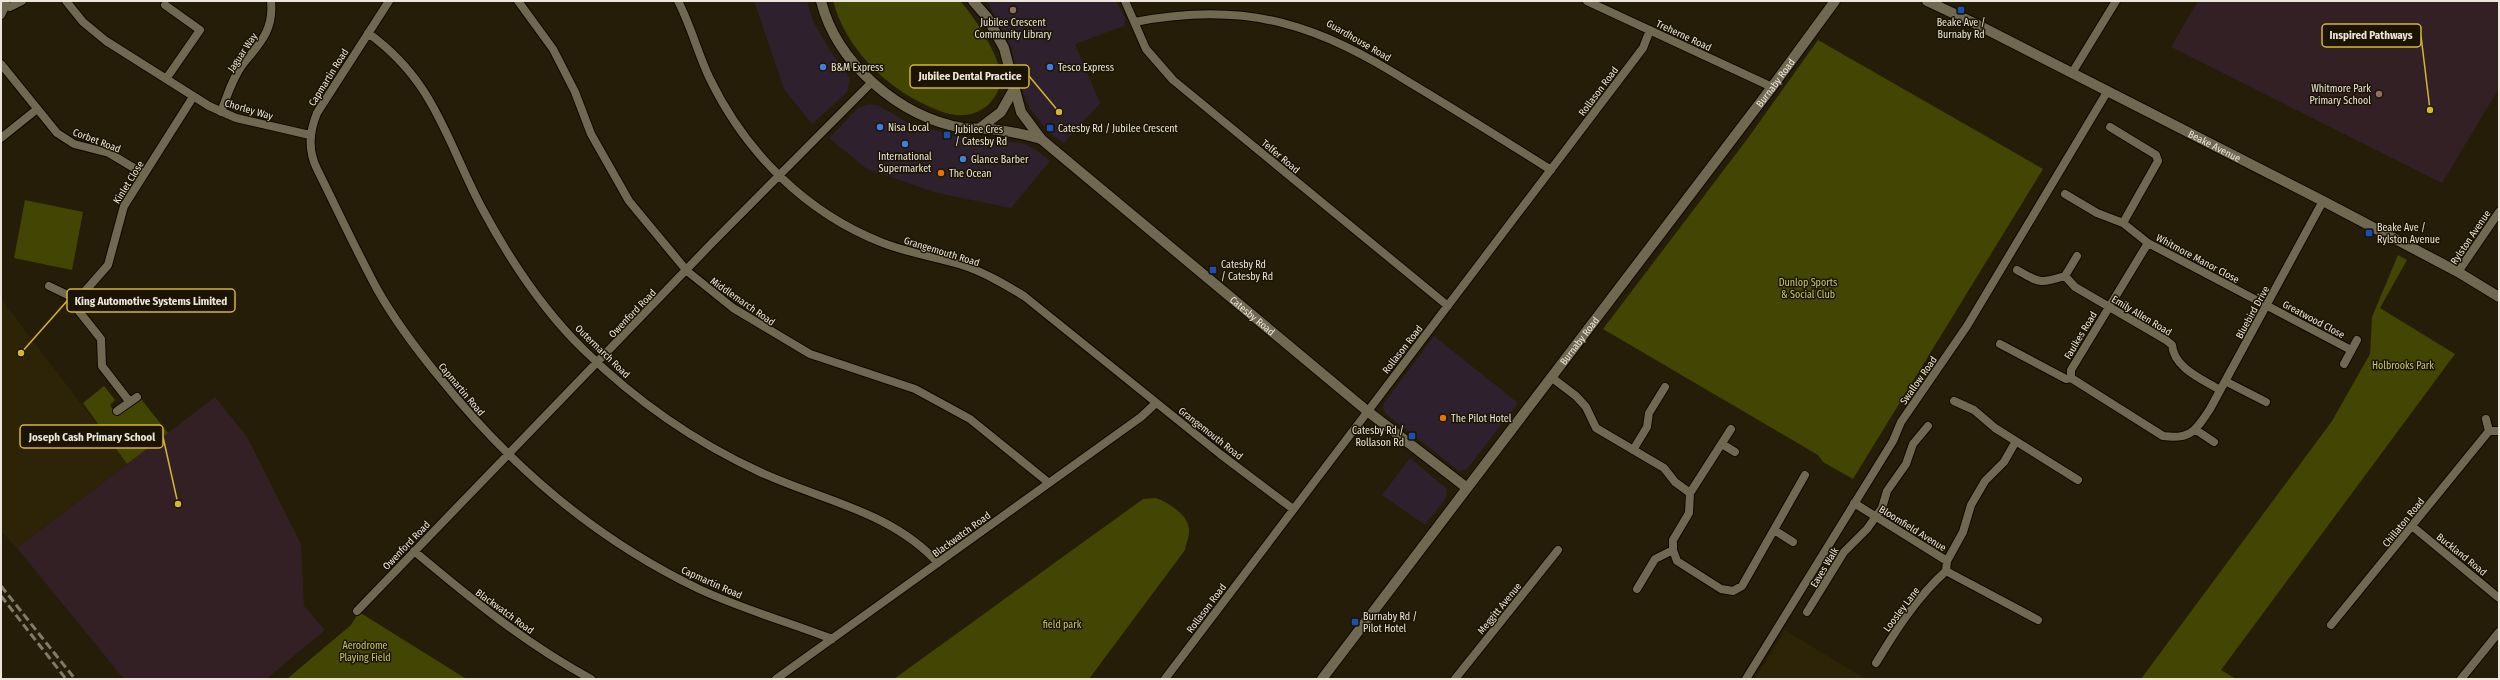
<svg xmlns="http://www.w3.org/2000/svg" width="2500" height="680" font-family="'Fira Sans Condensed',sans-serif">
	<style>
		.commercial { fill: #2e202d }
		.built { fill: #2d2306 }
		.education { fill: #322025 }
		.green { fill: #434502 }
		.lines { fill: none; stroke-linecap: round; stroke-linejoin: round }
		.minor-casing { stroke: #0f0700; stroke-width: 10 }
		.tertiary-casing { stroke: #0f0700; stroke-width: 12 }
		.minor { stroke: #716852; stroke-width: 8 }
		.tertiary { stroke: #716852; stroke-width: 10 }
		.rail { stroke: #817a69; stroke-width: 3; stroke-dasharray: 8 4; stroke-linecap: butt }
		.education-dot { fill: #8d6e63; stroke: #1c1402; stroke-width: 1.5 }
		.transit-dot { fill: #1a4fb4; stroke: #1c1402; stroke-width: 1.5 }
		.shop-dot { fill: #3f7fe0; stroke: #1c1402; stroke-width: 1.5 }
		.food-dot { fill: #e8710a; stroke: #1c1402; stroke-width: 1.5 }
		.labels { text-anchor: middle; stroke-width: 3; stroke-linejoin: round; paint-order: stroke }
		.poi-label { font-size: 10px; fill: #ece7da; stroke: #1c1402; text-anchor: start }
		.street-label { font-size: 10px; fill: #ece7da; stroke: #1c1402 }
		.park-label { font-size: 10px; fill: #c5ca68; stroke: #1c1402 }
		.leader { fill: none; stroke: #d4b635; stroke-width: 1.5 }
		.callout-dot { fill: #d4b635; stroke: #1c1402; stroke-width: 1.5 }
		.callout { fill: #1c1402; stroke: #d4b635; stroke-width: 1.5 }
		.callout-label { font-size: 11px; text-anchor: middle; font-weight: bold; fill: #ece7da }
	</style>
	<rect width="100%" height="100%" fill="#261d09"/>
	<path class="commercial" d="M 754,1 L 807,1 L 813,21 L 831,52 L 850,78 L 847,92 L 812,124 L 784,89 Z
		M 987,1 L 1116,1 L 1125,18 L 1124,26 L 1075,44 L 1100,103 L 1064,143 L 1049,133 L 1031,110 L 1023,93 L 1011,47 Z
		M 869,104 L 879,106 L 907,122 L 952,135 L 1021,143 L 1035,149 L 1050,161 L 1011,208 L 937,193 L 867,169 L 829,138 L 858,108 Z
		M 1434,336 L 1518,403 L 1467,469 L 1459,471 L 1386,414 L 1383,408 L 1384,403 Z
		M 1410,458 L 1447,489 L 1446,498 L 1425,525 L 1382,495 Z"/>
	<path class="built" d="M 1,299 L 127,464 L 17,548 L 1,531 Z
		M 1778,626 L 1866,679 L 1755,679 L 1784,632 Z"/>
	<path class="education" d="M 2198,1 L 2499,1 L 2499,88 L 2442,183 L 2171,47 Z
		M 215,397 L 247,437 L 301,544 L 304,606 L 325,630 L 266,679 L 124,679 L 17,548 Z"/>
	<path class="green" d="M 833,1 L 960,1 C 975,17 1000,56 1001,78 C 1001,88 995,98 988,105 C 981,111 972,115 963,115 C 951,116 939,111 928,106 C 884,86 846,48 833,1 Z
		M 1818,40 L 2043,169 L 1853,479 L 1823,462 L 1818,455 L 1603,329 L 1748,138 Z
		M 25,200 L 83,212 L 72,270 L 14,258 Z
		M 2398,255 L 2407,260 L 2380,308 L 2455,354 L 2221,670 L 2236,679 L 2141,679 L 2332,421 L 2370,354 L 2372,317 Z
		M 104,386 L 115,400 L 110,405 L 117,416 L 141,399 L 168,433 L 127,464 L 83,403 Z
		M 1156,498 C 1169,503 1190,516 1189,531 C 1189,537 1186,544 1185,550 L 1089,679 L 894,679 L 1143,499 Z
		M 359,612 L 460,675 L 467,679 L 287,679 L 351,625 Z"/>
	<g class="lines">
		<defs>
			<path id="minor" d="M 66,1 L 83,22 L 106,41 L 209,106 L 236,118 L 310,135
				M 389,1 L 317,113 C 309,133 308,150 317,169 C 337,209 356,250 377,289 C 395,321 417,350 440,378 C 511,467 597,540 699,589 C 742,609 788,622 832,639
				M 518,1 L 553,49 L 575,92 L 591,134 L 629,201 L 687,271 L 733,308 L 810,354 L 915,389 L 970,419 L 1049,483
				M 678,1 C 691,26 698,54 710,79 C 746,153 806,213 883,243 C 909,253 936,257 962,265 C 984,272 1004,284 1024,296 L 1220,454 L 1293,509
				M 1125,1 L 1146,49 L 1173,80 L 1448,306
				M 1587,1 L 1772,87
				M 1,3 L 10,7 L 22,1
				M 165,5 L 200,30 L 166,79
				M 1,15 L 5,7
				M 1135,22 C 1248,0 1319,25 1412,84 C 1459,112 1505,141 1551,170
				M 368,33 C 436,82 446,141 483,210 C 510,260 543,310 584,350 C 635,400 695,442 760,472 C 820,500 891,511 938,563
				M 1,64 L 57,133 L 74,144 L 109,153 L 144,174
				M 2072,73 L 2116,1
				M 221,112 C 227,96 233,77 243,64 C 260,43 274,30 271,1
				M 2110,127 L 2156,155 L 2158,161 L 2123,223
				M 1,138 L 36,110
				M 2065,194 L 2097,213 L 2123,223 L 2148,243 L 2351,350
				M 2017,270 C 2040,283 2039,284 2065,276 L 2077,256
				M 2458,272 L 2499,212
				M 2065,276 L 2075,287 L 2166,340 L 2172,345 C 2174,368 2202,379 2220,390
				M 49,286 L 78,300
				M 2000,344 L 2066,379 L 2071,378 L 2163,436 C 2191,440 2196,430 2210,409 L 2323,201
				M 2344,364 L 2357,340
				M 1551,377 L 1576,396 L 1586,407 L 1596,428 L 1664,468 L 1675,482 L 1690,493 L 1689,513 L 1673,540 L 1673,550 L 1677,561 L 1721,589 L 1733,591 L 1742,586 L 1805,475
				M 2071,378 L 2071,370 L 2148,243
				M 2225,381 L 2266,402
				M 129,401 L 102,366 L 101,339 L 78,310 L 77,304 L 79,298 L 108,265 L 124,206 L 193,97
				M 1954,401 L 1974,410 L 1995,428 L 2078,480
				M 117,411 L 137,397
				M 2486,419 L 2489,431 L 2499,431
				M 2196,430 L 2214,442
				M 1722,444 L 1735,452
				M 1633,450 L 1647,427 L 1649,413 L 1665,387
				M 1690,493 L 1731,429
				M 1854,503 L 1947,561 L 1946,571 L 2038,620
				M 2412,526 L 2499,598
				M 1774,530 L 1793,542
				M 414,551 C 470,598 526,644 591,679
				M 1947,561 L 1963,532 L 1971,505 L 1985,481 L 2004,462 L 2016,441
				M 1637,589 L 1655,559 L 1673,550
				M 357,611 L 712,243 L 872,82
				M 1807,612 L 1844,552 L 1867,529 L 1882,508 L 1887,491 L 1906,464 L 1913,444 L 1928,426
				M 2331,625 L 2489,431
				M 1876,663 C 1896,630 1917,597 1946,571
				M 776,679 L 1141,417 L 1156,403
				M 1165,679 L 1643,48 L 1650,30
				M 1455,679 L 1558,550
				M 1746,679 L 1893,441 L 1901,422 L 1967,326 L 2107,92
				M 2461,679 L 2499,632"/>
			<g id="tertiary">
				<path d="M 821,1 C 837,64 900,117 963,128 C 971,129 979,128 987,129 C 1006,130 1023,134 1041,139"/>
				<path id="s1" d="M 973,1 L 987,17 L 1004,48 L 1021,112 L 1041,139 L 1366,410 L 1467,488"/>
				<path id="s2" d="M 1927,1 L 1976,24 L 2323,201 L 2458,272 L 2499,297"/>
				<path d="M 980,128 L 1001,112 L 1014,89"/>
				<path id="s3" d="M 1322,679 L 1772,87 L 1835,1"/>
			</g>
		</defs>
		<use href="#minor" class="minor-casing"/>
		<use href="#tertiary" class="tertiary-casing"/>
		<use href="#minor" class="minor"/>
		<use href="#tertiary" class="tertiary"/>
		<path class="rail" d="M 1,586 L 75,679
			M 1,596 L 66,679"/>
	</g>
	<g class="education-dot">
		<circle cx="1013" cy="10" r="4"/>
		<circle cx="2379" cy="94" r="4"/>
	</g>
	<g class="transit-dot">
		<rect x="1957" y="6" width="8" height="8" rx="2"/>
		<rect x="1046" y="124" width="8" height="8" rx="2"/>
		<rect x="943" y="131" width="8" height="8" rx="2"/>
		<rect x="2365" y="229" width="8" height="8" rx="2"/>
		<rect x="1209" y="266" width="8" height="8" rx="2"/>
		<rect x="1408" y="432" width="8" height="8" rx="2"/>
		<rect x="1351" y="618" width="8" height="8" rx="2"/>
	</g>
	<g class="shop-dot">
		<circle cx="823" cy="67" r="4"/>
		<circle cx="1050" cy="67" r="4"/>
		<circle cx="880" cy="127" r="4"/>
		<circle cx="905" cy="144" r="4"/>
		<circle cx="963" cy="159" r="4"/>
	</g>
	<g class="food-dot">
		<circle cx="941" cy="173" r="4"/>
		<circle cx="1443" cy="418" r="4"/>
	</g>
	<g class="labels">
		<g class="poi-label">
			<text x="1013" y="26" text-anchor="middle">Jubilee Crescent<tspan x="1013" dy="12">Community Library</tspan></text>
			<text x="1961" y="26" text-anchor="middle">Beake Ave /<tspan x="1961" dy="12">Burnaby Rd</tspan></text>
			<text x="831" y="71">B&amp;M Express</text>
			<text x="1058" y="71">Tesco Express</text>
			<text x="2371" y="92" text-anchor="end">Whitmore Park<tspan x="2371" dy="12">Primary School</tspan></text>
			<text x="888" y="131">Nisa Local</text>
			<text x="1058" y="132">Catesby Rd / Jubilee Crescent</text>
			<text x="955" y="133">Jubilee Cres<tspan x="955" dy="12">/ Catesby Rd</tspan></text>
			<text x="905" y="160" text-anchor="middle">International<tspan x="905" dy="12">Supermarket</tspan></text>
			<text x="971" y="163">Glance Barber</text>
			<text x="949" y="177">The Ocean</text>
			<text x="2377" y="231">Beake Ave /<tspan x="2377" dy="12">Rylston Avenue</tspan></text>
			<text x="1221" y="268">Catesby Rd<tspan x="1221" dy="12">/ Catesby Rd</tspan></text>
			<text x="1451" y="422">The Pilot Hotel</text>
			<text x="1404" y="434" text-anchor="end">Catesby Rd /<tspan x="1404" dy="12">Rollason Rd</tspan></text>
			<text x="1363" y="620">Burnaby Rd /<tspan x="1363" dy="12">Pilot Hotel</tspan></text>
		</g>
		<g class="street-label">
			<text transform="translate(1684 35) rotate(25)" y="4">Treherne Road</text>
			<text transform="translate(1359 40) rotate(30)" y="4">Guardhouse Road</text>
			<text transform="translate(242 52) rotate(-56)" y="4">Jaguar Way</text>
			<text transform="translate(328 77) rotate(-58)" y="4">Capmartin Road</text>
			<text dy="4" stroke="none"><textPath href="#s3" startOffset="749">Burnaby Road</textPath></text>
			<text transform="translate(1598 91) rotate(-53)" y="4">Rollason Road</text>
			<text transform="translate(249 109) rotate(16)" y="4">Chorley Way</text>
			<text transform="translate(97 140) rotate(21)" y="4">Corbet Road</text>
			<text dy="4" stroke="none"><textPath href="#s2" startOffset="322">Beake Avenue</textPath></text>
			<text transform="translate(1281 156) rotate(40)" y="4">Telfer Road</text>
			<text transform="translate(128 182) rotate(-58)" y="4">Kinlet Close</text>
			<text transform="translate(2470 237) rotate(-56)" y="4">Rylston Avenue</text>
			<text transform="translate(942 251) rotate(17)" y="4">Grangemouth Road</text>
			<text transform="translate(2198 258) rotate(28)" y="4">Whitmore Manor Close</text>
			<text transform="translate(743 301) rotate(35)" y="4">Middlemarch Road</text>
			<text transform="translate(2252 312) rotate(-61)" y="4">Bluebird Drive</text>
			<text transform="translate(632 313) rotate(-46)" y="4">Owenford Road</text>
			<text dy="4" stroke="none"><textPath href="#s1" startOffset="432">Catesby Road</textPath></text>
			<text transform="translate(2142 315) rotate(31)" y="4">Emily Allen Road</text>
			<text transform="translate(2314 319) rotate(28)" y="4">Greatwood Close</text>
			<text transform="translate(2080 335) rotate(-59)" y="4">Faulkes Road</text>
			<text dy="4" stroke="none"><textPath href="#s3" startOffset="425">Burnaby Road</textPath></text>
			<text transform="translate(1402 349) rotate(-52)" y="4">Rollason Road</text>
			<text transform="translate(603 351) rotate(44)" y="4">Outermarch Road</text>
			<text transform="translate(1918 380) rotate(-55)" y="4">Swallow Road</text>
			<text transform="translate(462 389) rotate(50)" y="4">Capmartin Road</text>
			<text transform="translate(1211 433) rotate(38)" y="4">Grangemouth Road</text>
			<text transform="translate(2403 522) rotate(-51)" y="4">Chillaton Road</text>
			<text transform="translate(1913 528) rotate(32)" y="4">Bloomfield Avenue</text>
			<text transform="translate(961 534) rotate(-36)" y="4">Blackwatch Road</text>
			<text transform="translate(406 545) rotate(-46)" y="4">Owenford Road</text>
			<text transform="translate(2462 554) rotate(39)" y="4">Buckland Road</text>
			<text transform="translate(1824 567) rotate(-59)" y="4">Eaves Walk</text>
			<text transform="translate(712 582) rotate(24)" y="4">Capmartin Road</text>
			<text transform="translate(1206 608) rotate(-53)" y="4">Rollason Road</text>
			<text transform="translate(1499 608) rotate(-51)" y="4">Meggitt Avenue</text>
			<text transform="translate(1901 609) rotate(-53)" y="4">Loosley Lane</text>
			<text transform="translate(505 611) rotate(36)" y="4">Blackwatch Road</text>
		</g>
		<g class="park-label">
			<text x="1808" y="286">Dunlop Sports<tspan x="1808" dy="12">&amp; Social Club</tspan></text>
			<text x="2403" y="369">Holbrooks Park</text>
			<text x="1062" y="628">field park</text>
			<text x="365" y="649">Aerodrome<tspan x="365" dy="12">Playing Field</tspan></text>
		</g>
	</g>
	<path class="leader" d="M2430 110L2421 36M1059 112L1029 76M21 353L67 301M178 504L163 437"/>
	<g class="callout-dot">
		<circle cx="2430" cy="110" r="4"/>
		<circle cx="1059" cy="112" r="4"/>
		<circle cx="21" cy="353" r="4"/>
		<circle cx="178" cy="504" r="4"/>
	</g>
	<g class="callout">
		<rect x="2322" y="24" width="99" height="23" rx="4"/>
		<rect x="910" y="65" width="119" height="23" rx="4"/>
		<rect x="67" y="289" width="168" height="23" rx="4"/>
		<rect x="20" y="425" width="143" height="23" rx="4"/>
	</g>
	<g class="callout-label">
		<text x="2371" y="39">Inspired Pathways</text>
		<text x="970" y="80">Jubilee Dental Practice</text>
		<text x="151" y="305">King Automotive Systems Limited</text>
		<text x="92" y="441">Joseph Cash Primary School</text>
	</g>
	<rect width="2500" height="680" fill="none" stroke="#ece7da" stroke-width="4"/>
</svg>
